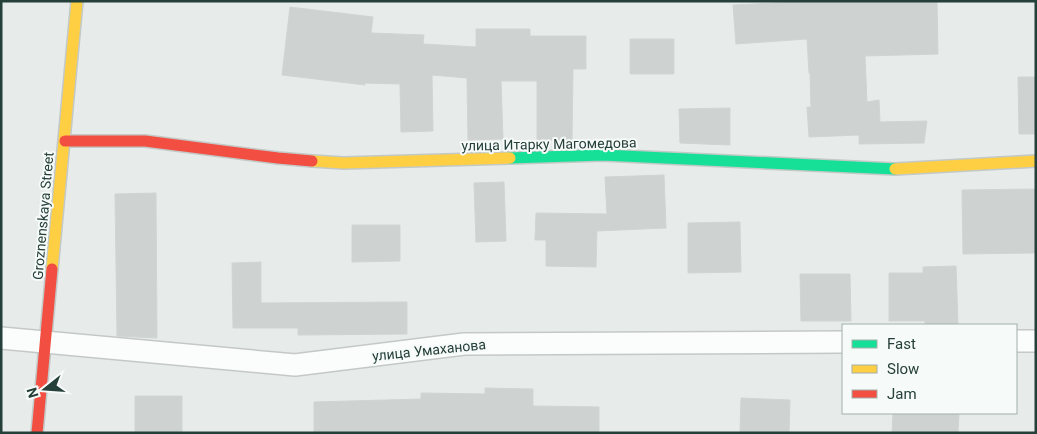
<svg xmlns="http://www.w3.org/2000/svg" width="1037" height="434" font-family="Roboto,sans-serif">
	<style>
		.building { fill: #ced3d1; stroke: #d0d5d3 }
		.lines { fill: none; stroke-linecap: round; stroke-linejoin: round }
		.street-casing { stroke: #c4c9c7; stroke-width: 24 }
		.fast-casing { stroke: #c3c9c7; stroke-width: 14 }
		.slow-casing { stroke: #c3c9c7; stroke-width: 14 }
		.jam-casing { stroke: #c3c9c7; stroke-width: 14 }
		.street { stroke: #fbfcfc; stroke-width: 21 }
		.fast { stroke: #16e098; stroke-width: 11 }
		.slow { stroke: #ffcf43; stroke-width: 11 }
		.jam { stroke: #f24e42; stroke-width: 11 }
		.labels { text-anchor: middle; stroke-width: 4; stroke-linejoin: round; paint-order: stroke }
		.street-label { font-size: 14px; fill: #253f39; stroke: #f6faf8 }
	</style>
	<rect width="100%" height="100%" fill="#e7ecea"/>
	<path class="building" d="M 816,1 L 937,1 L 938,54 L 865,56 L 867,102 L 879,100 L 880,122 L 927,121 L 924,143 L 859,144 L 859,135 L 809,137 L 807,107 L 811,107 L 810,73 L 809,73 L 807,39 L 736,44 L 733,5 Z
		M 290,7 L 373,17 L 371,33 L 424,35 L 423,44 L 476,47 L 476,29 L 530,29 L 530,36 L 586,36 L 586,69 L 573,69 L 572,140 L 537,141 L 537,81 L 501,81 L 503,139 L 468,140 L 467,78 L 432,75 L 433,131 L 401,132 L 400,84 L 365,83 L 365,85 L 282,75 Z
		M 630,39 L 674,39 L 674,74 L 630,74 Z
		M 1018,77 L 1036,77 L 1036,134 L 1019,134 Z
		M 730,108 L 730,145 L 680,143 L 679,109 Z
		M 664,175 L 666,228 L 597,231 L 596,267 L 546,266 L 546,240 L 535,240 L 536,213 L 607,214 L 605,177 Z
		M 504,182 L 506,241 L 476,242 L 474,183 Z
		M 1036,189 L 1036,253 L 963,254 L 962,190 Z
		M 156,193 L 157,338 L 117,336 L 115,194 Z
		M 740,222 L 741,272 L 688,273 L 688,223 Z
		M 352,225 L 400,225 L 400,261 L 352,262 Z
		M 261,262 L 261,303 L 407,302 L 407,334 L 298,335 L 298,328 L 233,328 L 232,263 Z
		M 956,266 L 958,324 L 925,325 L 925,321 L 889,321 L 889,273 L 923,273 L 923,267 Z
		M 800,274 L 850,274 L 851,321 L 801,321 Z
		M 485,388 L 533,389 L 533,406 L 599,407 L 599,433 L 314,433 L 314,402 L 421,399 L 421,393 L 485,394 Z
		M 135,396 L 182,396 L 182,433 L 135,433 Z
		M 741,398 L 790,400 L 789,433 L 740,433 Z
		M 893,413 L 959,413 L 958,433 L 892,433 Z"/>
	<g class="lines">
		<defs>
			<path id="street" d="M 1,338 L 295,365 L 464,344 L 843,342
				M 1016,341 L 1036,341"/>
			<path id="fast" d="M 510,158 L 603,155 L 895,169"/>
			<path id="slow" d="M 312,161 L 344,163 L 510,158
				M 895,169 L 1036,161
				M 52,269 L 77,1"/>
			<path id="jam" d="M 65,141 L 145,141 L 278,158 L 312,161
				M 37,433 L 52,269"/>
		</defs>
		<use href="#street" class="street-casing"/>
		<use href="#fast" class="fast-casing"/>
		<use href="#slow" class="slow-casing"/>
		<use href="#jam" class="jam-casing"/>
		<use href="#street" class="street"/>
		<use href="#fast" class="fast"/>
		<use href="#slow" class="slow"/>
		<use href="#jam" class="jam"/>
	</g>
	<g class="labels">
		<g class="street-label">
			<text transform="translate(549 144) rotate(-1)" y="5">улица Итарку Магомедова</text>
			<text transform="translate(43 216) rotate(-85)" y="5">Groznenskaya Street</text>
			<text transform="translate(429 350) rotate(-6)" y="5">улица Умаханова</text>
		</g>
	</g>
	<rect width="1037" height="434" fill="none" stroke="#253f39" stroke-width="5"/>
	<rect x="842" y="324" width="175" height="90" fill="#f6faf8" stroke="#a2afac"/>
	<rect x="852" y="340" width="25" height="8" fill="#16e098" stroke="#a2afac"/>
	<text x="887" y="349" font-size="15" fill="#253f39">Fast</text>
	<rect x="852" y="365" width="25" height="8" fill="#ffcf43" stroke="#a2afac"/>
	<text x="887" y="374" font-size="15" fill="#253f39">Slow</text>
	<rect x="852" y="390" width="25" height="8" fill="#f24e42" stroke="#a2afac"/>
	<text x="887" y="399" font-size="15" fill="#253f39">Jam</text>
	<g transform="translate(45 389) rotate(253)" stroke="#f6faf8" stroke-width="4" paint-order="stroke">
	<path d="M0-4L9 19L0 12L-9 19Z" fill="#253f39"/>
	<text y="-8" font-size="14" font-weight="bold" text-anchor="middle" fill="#253f39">N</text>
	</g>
</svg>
